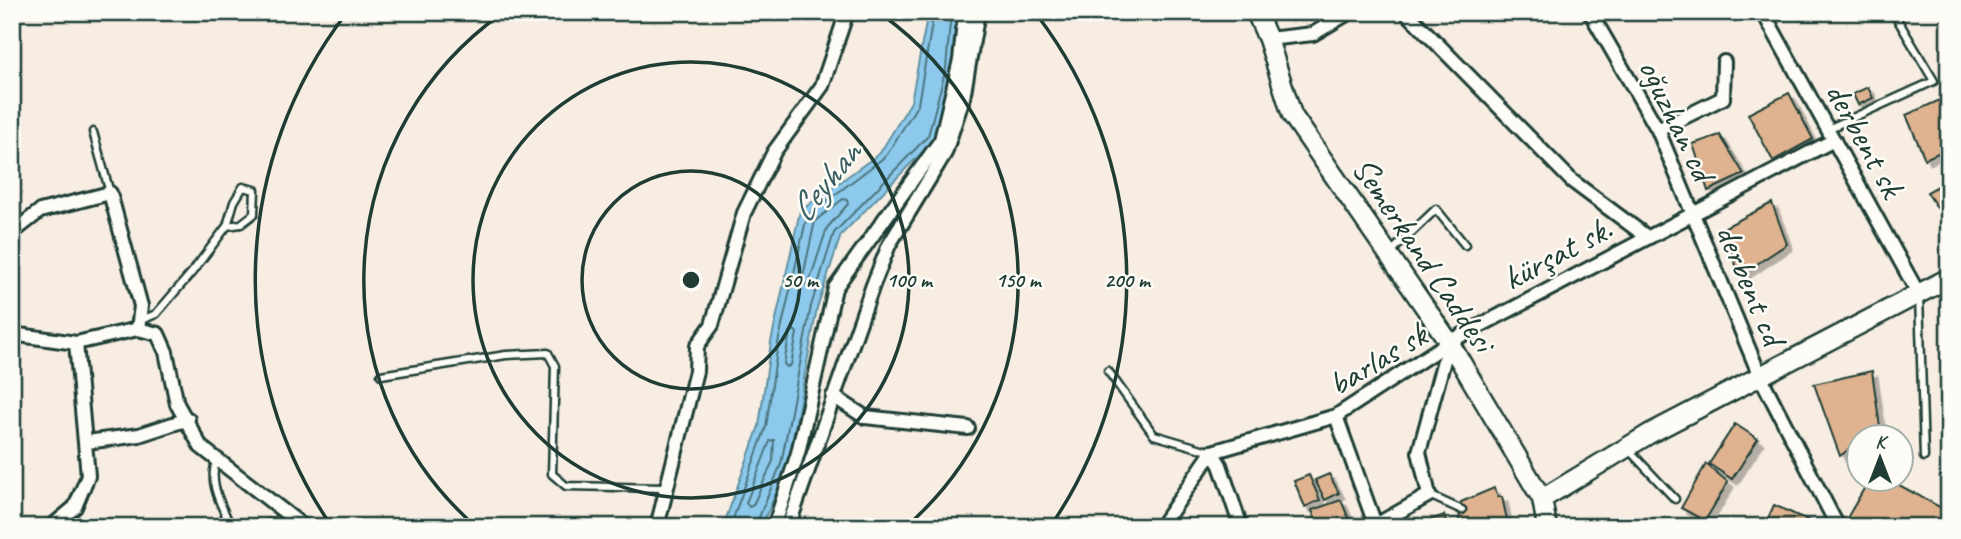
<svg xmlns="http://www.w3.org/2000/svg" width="1961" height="539" font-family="Caveat,sans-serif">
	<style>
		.water { fill: #8cc9ec; stroke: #6091a2; stroke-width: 2 }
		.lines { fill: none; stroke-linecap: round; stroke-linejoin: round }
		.shore { stroke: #4b757e; stroke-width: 2 }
		.building { fill: #dfb38f; stroke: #1f3d34; stroke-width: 2; filter: url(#shadow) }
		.lane-casing { stroke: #1f3d34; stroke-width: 11 }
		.street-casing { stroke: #1f3d34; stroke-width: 18 }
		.secondary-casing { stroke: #1f3d34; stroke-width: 23 }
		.lane { stroke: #fdfcf7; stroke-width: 6 }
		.street { stroke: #fdfcf7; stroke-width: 12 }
		.secondary { stroke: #fdfcf7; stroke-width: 18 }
		.ring { fill: none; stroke: #1f3d34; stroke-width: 3.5 }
		.labels { text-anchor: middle; stroke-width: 5; stroke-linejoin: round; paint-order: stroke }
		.street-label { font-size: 35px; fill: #1f3d34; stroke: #fdfcf7 }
		.water-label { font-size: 37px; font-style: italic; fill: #3a6062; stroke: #fdfcf7 }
		.centre { fill: #1f3d34; stroke: #fdfcf7; stroke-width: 3.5 }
		.ring-label { font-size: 21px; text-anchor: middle; font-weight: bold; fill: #1f3d34; stroke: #fdfcf7; stroke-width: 5; stroke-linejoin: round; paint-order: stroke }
	</style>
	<defs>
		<filter id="shadow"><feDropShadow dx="5.5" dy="5.5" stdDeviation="0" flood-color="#0004"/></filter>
	</defs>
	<rect width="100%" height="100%" fill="#f7ede2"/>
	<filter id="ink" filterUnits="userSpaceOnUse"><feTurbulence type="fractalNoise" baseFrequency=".0143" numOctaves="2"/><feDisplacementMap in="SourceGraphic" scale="14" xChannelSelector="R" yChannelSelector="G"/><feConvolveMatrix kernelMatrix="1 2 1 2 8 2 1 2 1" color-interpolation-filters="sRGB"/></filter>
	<g filter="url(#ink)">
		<path class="water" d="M 928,12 L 958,12 L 953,69 L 934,140 L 841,235 L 817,308 L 788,466 L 761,527 L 723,527 L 759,426 L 771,342 L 800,211 L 880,153 L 911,102 Z"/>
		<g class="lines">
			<path class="shore" d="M 843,199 L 847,200 L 848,204 L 827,228 L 809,283 L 804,285 L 802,281 L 815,221 Z
				M 794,330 L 797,333 L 791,365 L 787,367 L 784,364 L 790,332 Z
				M 774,440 L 773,461 L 753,505 L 749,507 L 746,503 L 770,441 Z
				M 730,527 L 766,427 L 778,343 L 807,216 L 886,156 L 918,104 L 934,12
				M 755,527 L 781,464 L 811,306 L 834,233 L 928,136 L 946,68 L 951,12"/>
		</g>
		<path class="building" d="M 1868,87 L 1873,98 L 1858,105 L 1853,94 Z
			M 1789,93 L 1813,139 L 1773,161 L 1748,114 Z
			M 1940,100 L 1949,119 L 1949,148 L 1925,159 L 1906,115 Z
			M 1720,135 L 1744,174 L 1708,191 L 1693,144 Z
			M 1949,180 L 1949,201 L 1937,208 L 1927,192 Z
			M 1772,203 L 1787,244 L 1739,276 L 1725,227 Z
			M 1872,371 L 1880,427 L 1865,438 L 1860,438 L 1860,441 L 1840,456 L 1814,384 Z
			M 1735,424 L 1758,439 L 1732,479 L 1709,464 Z
			M 1706,464 L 1728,482 L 1705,521 L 1681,508 Z
			M 1329,474 L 1339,493 L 1325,500 L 1315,480 Z
			M 1309,475 L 1320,500 L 1305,507 L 1294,481 Z
			M 1869,480 L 1890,480 L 1949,512 L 1949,527 L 1863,527 L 1847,518 Z
			M 1494,488 L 1498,497 L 1502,497 L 1508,524 L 1464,527 L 1459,521 L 1461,502 Z
			M 1341,500 L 1349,519 L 1318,527 L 1312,510 Z
			M 1774,505 L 1818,525 L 1818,527 L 1764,527 Z
			M 286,511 L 293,527 L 267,527 L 264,521 Z
			M 1444,515 L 1448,527 L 1413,527 Z"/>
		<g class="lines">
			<defs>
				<path id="lane" d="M 1828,129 L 1934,81 L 1893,12
					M 93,132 L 110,193
					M 1390,253 L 1436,209 L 1465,245
					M 1919,295 L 1924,457
					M 139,321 L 156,314 L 193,271 L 227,226 L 234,202 L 243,187 L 255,190 L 254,214 L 241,224 L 227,226
					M 1108,371 L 1154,435 L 1212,452
					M 381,375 L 506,355 L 548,353 L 555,366 L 552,474 L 566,486 L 665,488
					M 1628,449 L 1675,499
					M 217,460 C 208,479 219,501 227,518
					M 1429,495 L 1462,510"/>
				<path id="street" d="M 1406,12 L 1572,181 L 1647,237
					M 1590,12 L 1658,130 L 1760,376 L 1838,527
					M 1763,12 L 1918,293
					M 1268,39 L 1313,34 L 1350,12
					M 1658,130 L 1723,98 L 1724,62
					M 12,233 L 40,211 L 110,193 L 141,306 L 138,329
					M 12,334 L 76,343 L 138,329 L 158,334 L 166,352 L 177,404 L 201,447 L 304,527
					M 1449,342 L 1834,140
					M 833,396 L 865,417 L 968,428
					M 1336,416 L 1376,527
					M 87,442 L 139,435 L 188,419
					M 1212,452 L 1336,416 L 1449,342 L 1419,452 L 1429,495 L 1376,525
					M 1212,452 L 1220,465 L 1241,527
					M 1162,525 L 1212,452
					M 51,527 L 75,507 L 88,476 L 76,343
					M 657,527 L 696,371 L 697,346 L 712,325 L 744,213 L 774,152 L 822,86 L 847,12
					M 774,527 L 798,453 L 835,288 L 941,140 L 960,60 L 965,12
					M 788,527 L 873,285 L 889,245 L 945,153 L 963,98 L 978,12"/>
				<path id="secondary" d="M 1256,12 L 1268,39 L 1292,115 L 1449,342 L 1542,499 L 1547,527
					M 1542,499 L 1649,434 L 1949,278"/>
			</defs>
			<use href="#lane" class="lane-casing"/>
			<use href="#street" class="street-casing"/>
			<use href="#secondary" class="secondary-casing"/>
			<use href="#lane" class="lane"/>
			<use href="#street" class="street"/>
			<use href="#secondary" class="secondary"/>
		</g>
	</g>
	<g class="ring">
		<circle cx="691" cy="280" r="109"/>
		<circle cx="691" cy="280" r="218"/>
		<path d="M474 525A327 327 0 0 1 501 14M881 14A327 327 0 0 1 908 525"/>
		<path d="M330 524A436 436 0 0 1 345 15M1037 15A436 436 0 0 1 1052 524"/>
	</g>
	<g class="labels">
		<g class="street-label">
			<text transform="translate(1677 119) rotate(64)" y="12">oğuzhan cd</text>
			<text transform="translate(1865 139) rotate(61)" y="12">derbent sk</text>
			<text transform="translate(1557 253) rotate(-28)" y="12">kürşat sk.</text>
			<text transform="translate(1424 254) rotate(56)" y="12">Semerkand Caddesi</text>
			<text transform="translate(1751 284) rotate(67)" y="12">derbent cd</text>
			<text transform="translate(1377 359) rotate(-31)" y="12">barlas sk</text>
		</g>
		<g class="water-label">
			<text transform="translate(824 181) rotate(-51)" y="13">Ceyhan</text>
		</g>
	</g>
	<circle cx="691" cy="280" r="10" class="centre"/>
	<g class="ring-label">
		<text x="800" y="287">50 m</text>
		<text x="909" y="287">100 m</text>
		<text x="1018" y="287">150 m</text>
		<text x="1127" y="287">200 m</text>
	</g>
	<rect width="1961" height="539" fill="none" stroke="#fdfcf7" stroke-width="42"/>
	<rect x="21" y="21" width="1919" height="497" fill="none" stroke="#1f3d34" stroke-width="2.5" filter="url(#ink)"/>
	<g transform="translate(1880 458)"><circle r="33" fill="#fdfcf7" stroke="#a4b0a9" stroke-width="2"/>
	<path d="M0-5L12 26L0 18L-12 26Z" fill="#1f3d34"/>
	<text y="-10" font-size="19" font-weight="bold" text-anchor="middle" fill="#1f3d34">K</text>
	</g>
</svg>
